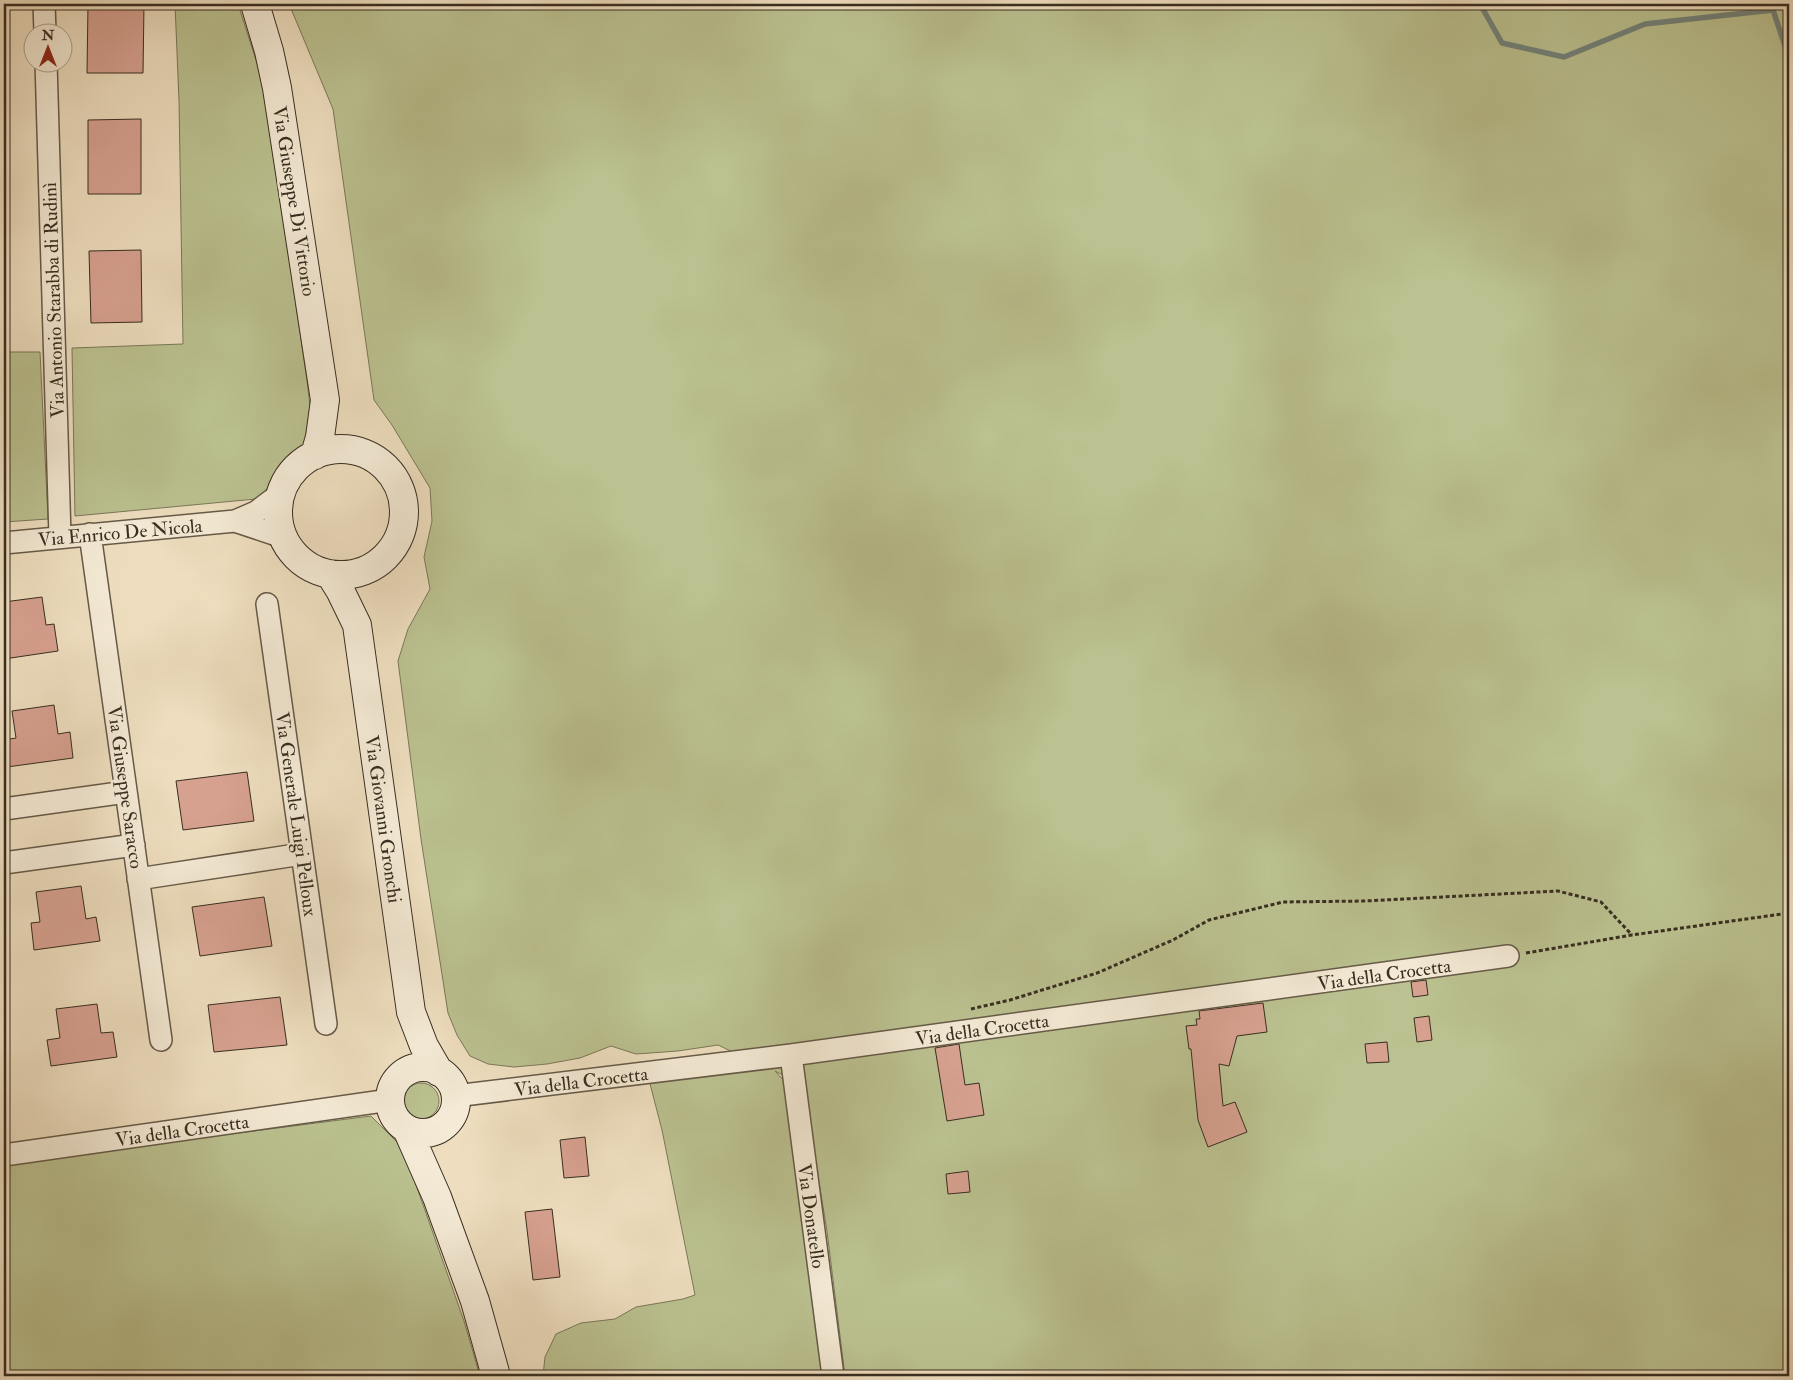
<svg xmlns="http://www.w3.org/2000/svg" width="1793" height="1380" font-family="'IM FELL Double Pica',serif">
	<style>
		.green { fill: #bbc190; stroke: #7a7858 }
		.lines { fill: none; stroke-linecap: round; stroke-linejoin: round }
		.stream { stroke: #73837b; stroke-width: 5.5 }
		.building { fill: #d7a190; stroke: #382e21 }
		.street-casing { stroke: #665a48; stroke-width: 24 }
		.secondary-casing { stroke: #382e21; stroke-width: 30 }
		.path { stroke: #382e21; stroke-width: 3; stroke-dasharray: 4 2.5; stroke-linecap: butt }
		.street { stroke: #f4ead5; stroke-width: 21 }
		.secondary { stroke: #f4ead5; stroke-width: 28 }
		.labels { text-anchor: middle; stroke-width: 4.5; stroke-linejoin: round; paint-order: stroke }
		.street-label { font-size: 19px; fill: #382e21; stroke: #f4ead5 }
	</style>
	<rect width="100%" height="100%" fill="#eedebf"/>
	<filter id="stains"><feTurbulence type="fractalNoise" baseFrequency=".004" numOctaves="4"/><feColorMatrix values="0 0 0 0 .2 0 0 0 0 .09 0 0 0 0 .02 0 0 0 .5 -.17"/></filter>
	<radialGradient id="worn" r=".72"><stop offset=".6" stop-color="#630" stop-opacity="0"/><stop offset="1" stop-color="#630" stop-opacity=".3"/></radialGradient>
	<path class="green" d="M 175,4 L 238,4 L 264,85 L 307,381 L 313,430 L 305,444 L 289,458 L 270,487 L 256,499 L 75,516 L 72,348 L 183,344 L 179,100 Z
		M 289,4 L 1789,4 L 1789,1376 L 845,1376 L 827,1231 L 803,1085 L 775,1071 L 788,1085 L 823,1376 L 543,1376 L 545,1357 L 556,1334 L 581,1323 L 615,1319 L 636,1307 L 683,1299 L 695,1295 L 662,1130 L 649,1080 L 758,1064 L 718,1045 L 678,1051 L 636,1054 L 611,1046 L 580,1058 L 547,1064 L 514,1067 L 488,1064 L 470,1056 L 457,1035 L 448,1013 L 421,839 L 398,661 L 408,629 L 430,589 L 424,557 L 432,521 L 430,488 L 392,425 L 374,400 L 333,109 Z
		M 4,352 L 40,352 L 48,519 L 4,522 Z
		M403 1101a18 18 0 1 1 36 0a18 18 0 1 1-36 0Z
		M 371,1116 L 403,1148 L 464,1321 L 480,1376 L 4,1376 L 4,1163 Z"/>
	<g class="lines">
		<path class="stream" d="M 1480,4 L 1502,43 L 1564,57 L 1645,24 L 1773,10 L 1789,58"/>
	</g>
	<path class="building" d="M 88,4 L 144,4 L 143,73 L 87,73 Z
		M 141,119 L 141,194 L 88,194 L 88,120 Z
		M 141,250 L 142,322 L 91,323 L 89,251 Z
		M 42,597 L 46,625 L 54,624 L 58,651 L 4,659 L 4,602 Z
		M 54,705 L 58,734 L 70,732 L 73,758 L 7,767 L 4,740 L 16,738 L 12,711 Z
		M 247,772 L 254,821 L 183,830 L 176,781 Z
		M 81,886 L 86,919 L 96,917 L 100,941 L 34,950 L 31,923 L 40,922 L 36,892 Z
		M 264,897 L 272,946 L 200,956 L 192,907 Z
		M 1426,980 L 1428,995 L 1413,997 L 1411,982 Z
		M 280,997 L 287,1045 L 214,1052 L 208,1005 Z
		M 1263,1003 L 1267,1032 L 1237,1036 L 1229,1066 L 1219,1064 L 1223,1106 L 1235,1102 L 1247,1132 L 1208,1147 L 1198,1120 L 1191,1049 L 1189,1049 L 1186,1026 L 1197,1025 L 1196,1019 L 1200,1019 L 1199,1011 Z
		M 97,1004 L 101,1033 L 113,1032 L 117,1057 L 51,1066 L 47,1040 L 60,1038 L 56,1009 Z
		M 1429,1016 L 1432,1040 L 1417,1042 L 1414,1018 Z
		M 1387,1042 L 1389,1062 L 1367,1063 L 1365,1044 Z
		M 959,1044 L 965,1085 L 979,1083 L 984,1115 L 947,1121 L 935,1048 Z
		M 585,1137 L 589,1176 L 564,1178 L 560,1140 Z
		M 968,1171 L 970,1192 L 948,1194 L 946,1174 Z
		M 552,1209 L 560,1277 L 533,1280 L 525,1212 Z"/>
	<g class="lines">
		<defs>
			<path id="street" d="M 44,4 L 45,32
				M 46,62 L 60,537
				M 235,521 L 283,537
				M 90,534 L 161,1040
				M 4,543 L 235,521 L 256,512 L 281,493
				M 267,604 L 326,1024
				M 4,809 L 126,792
				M 4,863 L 134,845
				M 138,879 L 302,854
				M 791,1055 L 833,1376
				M 455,1096 L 791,1055 L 1508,956
				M 4,1155 L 390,1100"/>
			<path id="secondary" d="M 255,4 L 269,51 L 277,88 L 325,400 L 320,437 L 315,455
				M278 512a63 63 0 1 1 126 0a63 63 0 1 1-126 0Z
				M 330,574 L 340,590 L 357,625 L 411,1012 L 424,1046 L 439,1072
				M390 1100a33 33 0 1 1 66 0a33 33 0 1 1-66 0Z
				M 407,1129 L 437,1197 L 475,1301 L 496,1376"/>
		</defs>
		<use href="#street" class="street-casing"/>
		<use href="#secondary" class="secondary-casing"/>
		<path class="path" d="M 1526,953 L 1632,935 L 1789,913
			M 971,1009 L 1010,1000 L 1097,973 L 1173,940 L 1209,920 L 1283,902 L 1365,901 L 1558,891 L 1601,902 L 1632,935"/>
		<use href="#street" class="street"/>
		<use href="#secondary" class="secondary"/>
	</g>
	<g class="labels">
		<g class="street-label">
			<text transform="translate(295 201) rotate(81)" y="7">Via Giuseppe Di Vittorio</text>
			<text transform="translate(53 300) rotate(-92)" y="7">Via Antonio Starabba di Rudinì</text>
			<text transform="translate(120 532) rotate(-5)" y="7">Via Enrico De Nicola</text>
			<text transform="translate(126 787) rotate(82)" y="7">Via Giuseppe Saracco</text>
			<text transform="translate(297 814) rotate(82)" y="7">Via Generale Luigi Pelloux</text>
			<text transform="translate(384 819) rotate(82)" y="7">Via Giovanni Gronchi</text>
			<text transform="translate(1384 974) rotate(-8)" y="7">Via della Crocetta</text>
			<text transform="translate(982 1029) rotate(-8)" y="7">Via della Crocetta</text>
			<text transform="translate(581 1081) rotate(-7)" y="7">Via della Crocetta</text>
			<text transform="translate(182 1130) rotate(-8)" y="7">Via della Crocetta</text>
			<text transform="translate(812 1216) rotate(82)" y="7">Via Donatello</text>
		</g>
	</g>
	<rect width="1793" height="1380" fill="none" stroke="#eedebf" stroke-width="20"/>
	<rect x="5" y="5" width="1783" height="1370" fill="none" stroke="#382e21" stroke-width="2.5"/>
	<rect x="10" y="10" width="1773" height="1360" fill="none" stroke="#382e21"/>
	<g transform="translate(48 48)"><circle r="24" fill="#f4ead5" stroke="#a99f8d"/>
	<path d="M0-4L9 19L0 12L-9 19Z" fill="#8f2418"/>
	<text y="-8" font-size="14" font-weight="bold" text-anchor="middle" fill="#382e21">N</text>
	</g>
	<rect width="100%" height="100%" filter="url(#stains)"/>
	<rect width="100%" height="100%" fill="url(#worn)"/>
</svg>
